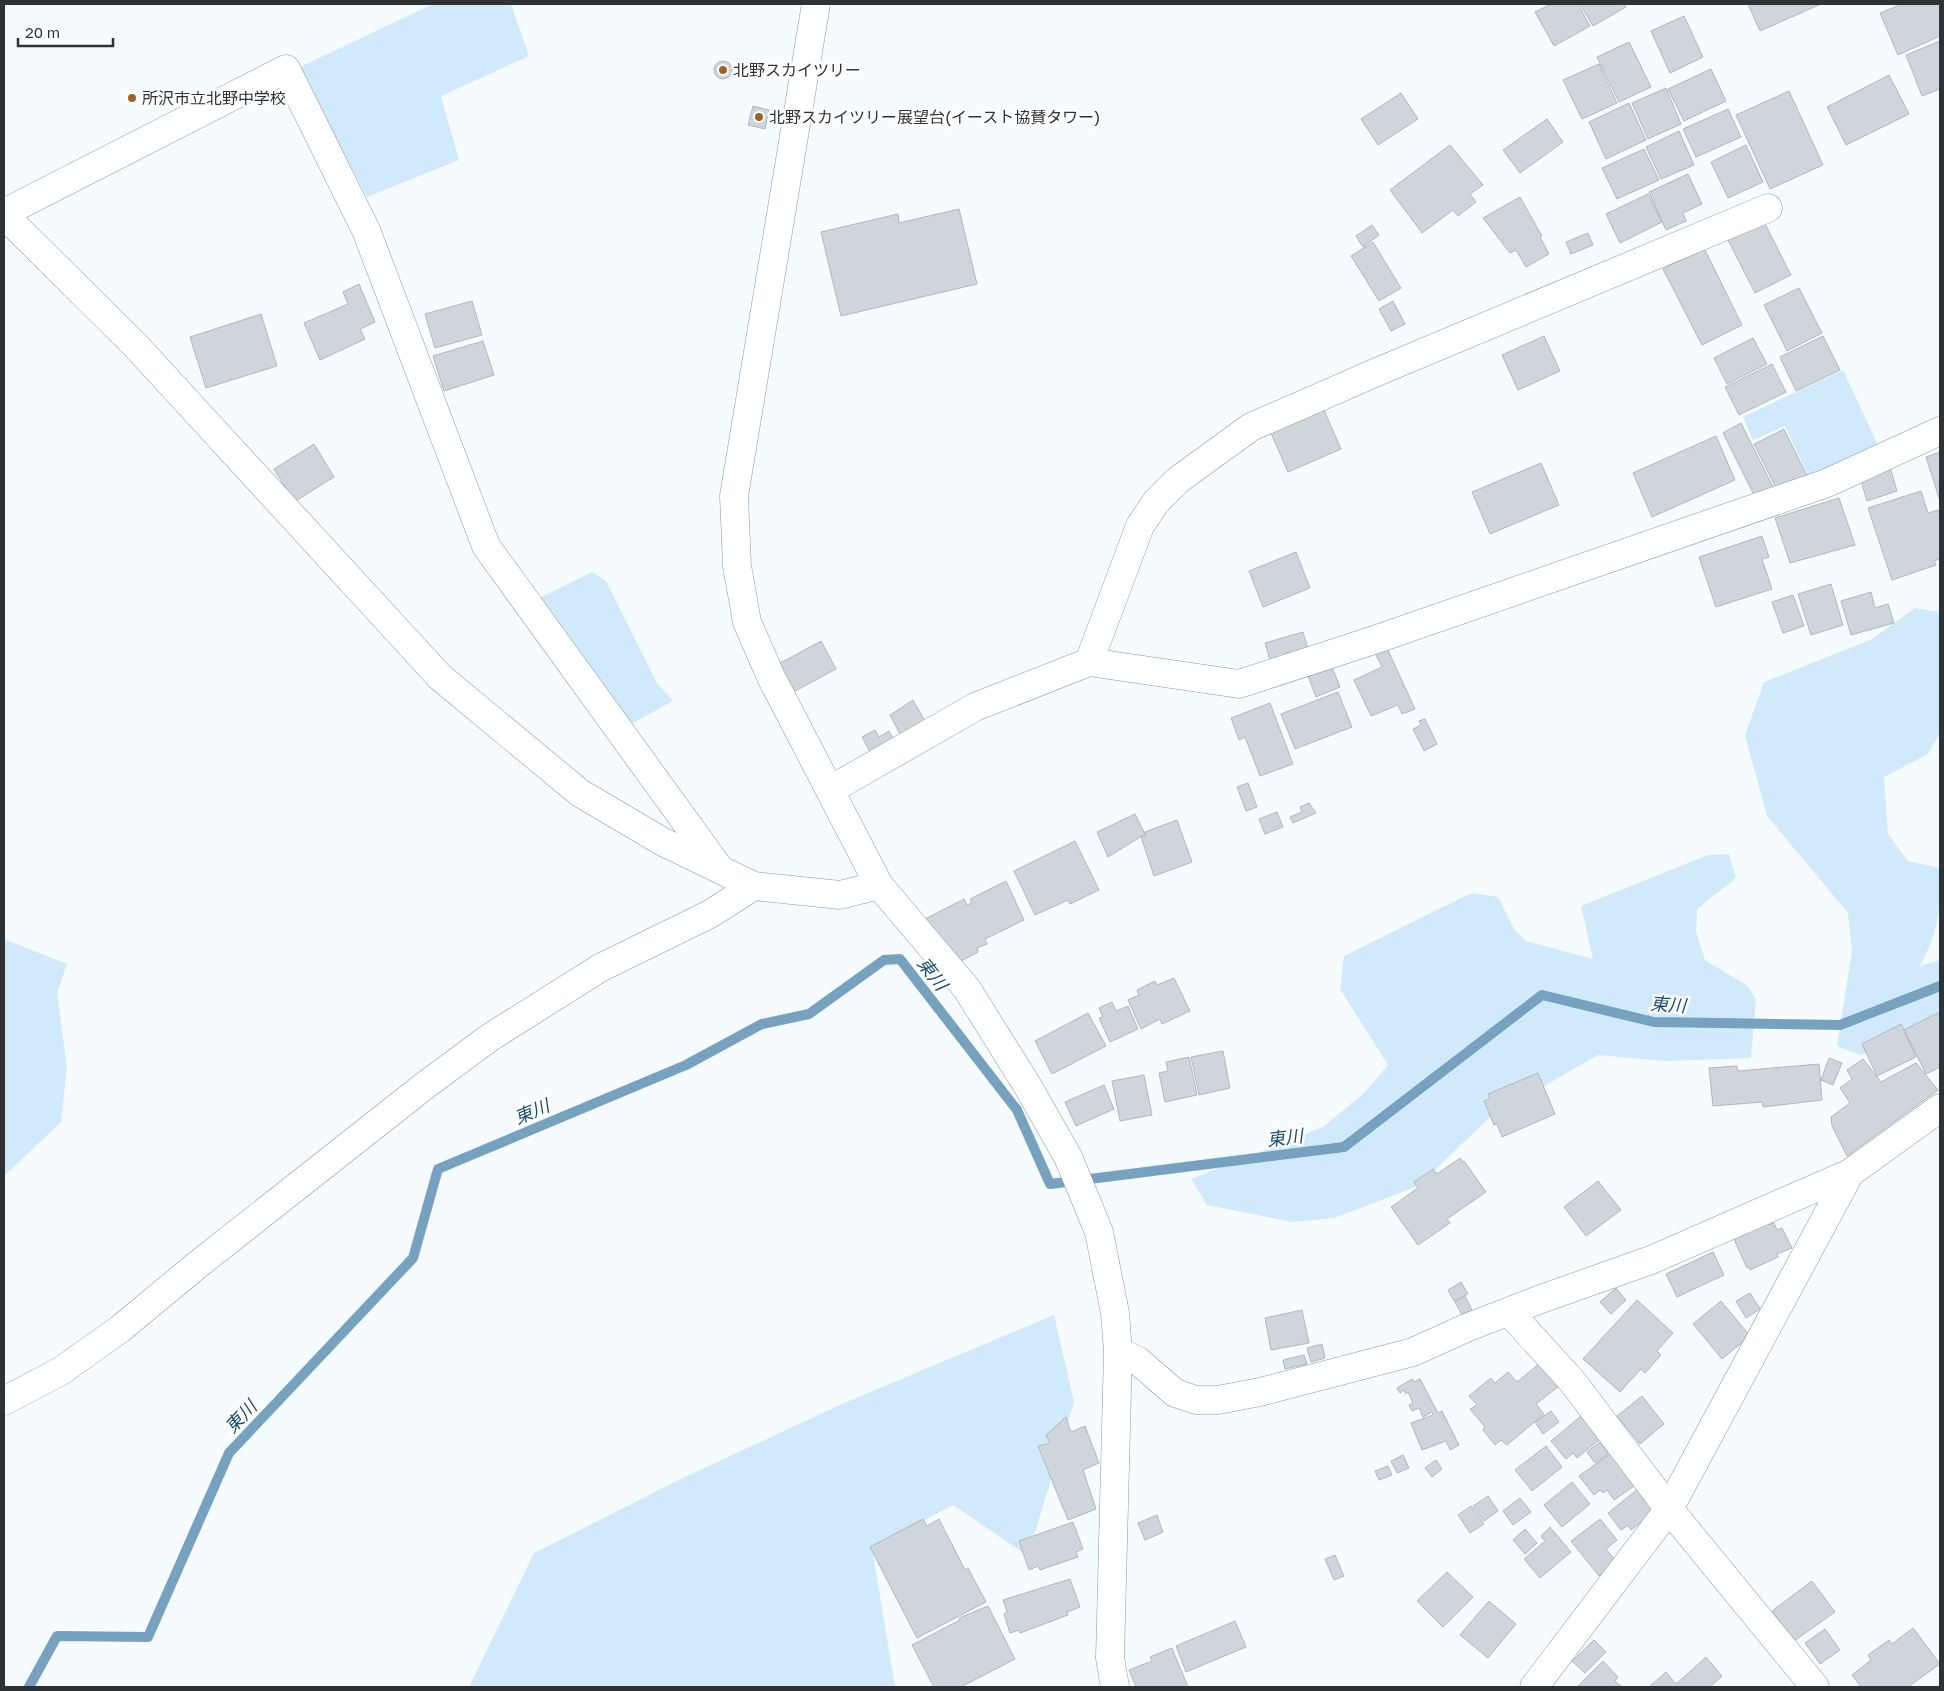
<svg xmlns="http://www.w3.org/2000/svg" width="1944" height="1691" font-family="'Golos Text','Noto Sans JP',sans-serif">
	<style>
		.green { fill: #d0e9fb }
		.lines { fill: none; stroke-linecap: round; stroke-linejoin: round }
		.stream { stroke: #76a2bf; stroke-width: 10 }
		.building { fill: #ced6dc; stroke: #b0b8bd }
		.minor-casing { stroke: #8e969b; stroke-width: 29 }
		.minor { stroke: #fff; stroke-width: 28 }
		.poi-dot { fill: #a06129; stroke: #fff; stroke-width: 2 }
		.labels { text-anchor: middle; stroke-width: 5; stroke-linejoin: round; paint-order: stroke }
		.poi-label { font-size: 16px; fill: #2f3234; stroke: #fff; text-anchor: start }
		.water-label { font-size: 18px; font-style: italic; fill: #194d6c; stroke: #fff }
	</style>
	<rect width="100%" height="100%" fill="#f6fbff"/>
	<path class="green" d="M 433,4 L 511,4 L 529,56 L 441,96 L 459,160 L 367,197 L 298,68 Z
		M 1843,370 L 1878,445 L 1809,478 L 1785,426 L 1753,440 L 1743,417 Z
		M 592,572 L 606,581 L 657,683 L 673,701 L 617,732 L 523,606 Z
		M 1915,608 L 1940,612 L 1940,733 L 1928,754 L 1884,777 L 1888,834 L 1908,861 L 1940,868 C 1940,912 1940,927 1920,966 L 1940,960 L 1940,1020 L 1890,1045 L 1861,1055 L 1837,1046 L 1852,951 L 1848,913 L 1767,816 L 1745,735 L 1764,682 L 1870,640 Z
		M 1729,854 L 1736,878 L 1697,909 L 1696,931 L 1705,960 L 1748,986 L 1756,1000 L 1751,1058 L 1666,1061 L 1598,1055 L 1489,1118 L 1418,1186 L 1334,1218 L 1292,1222 L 1207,1205 L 1191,1179 L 1323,1127 L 1364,1093 L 1388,1065 L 1340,989 L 1344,956 L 1471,893 L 1498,897 L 1514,929 L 1526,941 L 1593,959 L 1581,906 L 1708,855 Z
		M 4,939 L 67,964 L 57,993 L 67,1068 L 61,1122 L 4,1176 Z
		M 1054,1315 L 1074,1402 L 1028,1556 L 953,1505 L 872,1548 L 895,1687 L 469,1687 L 534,1553 L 687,1476 L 842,1404 Z"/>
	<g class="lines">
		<path class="stream" d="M 29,1687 L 57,1636 L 148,1637 L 229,1453 L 413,1258 L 438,1169 L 686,1065 L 762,1024 L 809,1014 L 884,960 L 900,959 L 1017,1110 L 1050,1184 L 1344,1147 L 1542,995 L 1654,1022 L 1840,1025 L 1940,986"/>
	</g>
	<path class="building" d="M 1551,4 L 1578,4 L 1590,26 L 1554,46 L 1535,12 Z
		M 1580,4 L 1624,4 L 1626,7 L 1593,26 Z
		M 1748,4 L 1821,4 L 1760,31 Z
		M 1902,4 L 1940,4 L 1940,36 L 1898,55 L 1880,13 Z
		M 1684,16 L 1703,57 L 1670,73 L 1651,31 Z
		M 1940,41 L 1940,89 L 1922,96 L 1906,55 Z
		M 1629,42 L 1651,87 L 1619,102 L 1597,57 Z
		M714 70a9 9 0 1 1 18 0a9 9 0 1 1-18 0Z
		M 1599,64 L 1617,103 L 1582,119 L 1563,80 Z
		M 1711,69 L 1726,101 L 1684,121 L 1668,89 Z
		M 1889,75 L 1909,114 L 1846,145 L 1827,107 Z
		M 1666,88 L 1681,124 L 1648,139 L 1632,103 Z
		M 1789,91 L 1823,165 L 1770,189 L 1736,115 Z
		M 1401,93 L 1418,119 L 1378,145 L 1361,119 Z
		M 1629,103 L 1646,140 L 1606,159 L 1589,122 Z
		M 753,106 L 769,110 L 765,129 L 748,125 Z
		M 1728,109 L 1741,137 L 1696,157 L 1683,129 Z
		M 1547,119 L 1563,142 L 1520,173 L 1503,150 Z
		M 1679,131 L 1694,165 L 1661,179 L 1646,147 Z
		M 1450,145 L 1483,185 L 1470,194 L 1476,202 L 1458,216 L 1453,210 L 1422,233 L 1390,190 Z
		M 1746,145 L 1763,182 L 1728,198 L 1711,162 Z
		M 1644,149 L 1659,180 L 1617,199 L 1602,168 Z
		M 1688,174 L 1702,204 L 1683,213 L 1686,221 L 1666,230 L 1649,192 Z
		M 1648,194 L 1662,222 L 1620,243 L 1606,214 Z
		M 1520,197 L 1542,236 L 1540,237 L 1549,254 L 1526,267 L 1516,250 L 1510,253 L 1483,218 Z
		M 959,209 L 977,284 L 841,316 L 821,232 L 898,214 L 899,223 Z
		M 1762,218 L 1791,275 L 1755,293 L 1726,236 Z
		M 1372,225 L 1379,235 L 1363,247 L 1356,236 Z
		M 1588,233 L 1593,245 L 1571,254 L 1566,242 Z
		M 1373,242 L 1401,288 L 1379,301 L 1351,256 Z
		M 1704,248 L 1742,325 L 1702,345 L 1663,269 Z
		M 359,284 L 375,322 L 360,329 L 365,339 L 320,360 L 304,323 L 348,304 L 343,292 Z
		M 1799,288 L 1822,333 L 1787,351 L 1764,305 Z
		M 472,301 L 482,335 L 435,348 L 425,314 Z
		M 1393,301 L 1405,324 L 1391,331 L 1379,309 Z
		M 261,314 L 277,366 L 206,388 L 190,337 Z
		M 1544,336 L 1560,371 L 1518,390 L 1502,355 Z
		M 1823,336 L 1840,370 L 1796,391 L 1780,357 Z
		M 1753,338 L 1767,364 L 1727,384 L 1714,358 Z
		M 483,341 L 494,375 L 444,391 L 433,356 Z
		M 1772,364 L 1786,392 L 1739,415 L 1725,387 Z
		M 1324,410 L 1341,449 L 1288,472 L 1271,433 Z
		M 1741,423 L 1775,491 L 1755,497 L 1723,433 Z
		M 1784,429 L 1808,478 L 1778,492 L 1754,444 Z
		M 1716,436 L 1735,480 L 1652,517 L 1633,473 Z
		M 314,444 L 334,477 L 294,502 L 274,469 Z
		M 1940,452 L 1940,501 L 1926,457 Z
		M 1541,463 L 1559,505 L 1490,534 L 1472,492 Z
		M 1890,467 L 1897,491 L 1867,501 L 1860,477 Z
		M 1921,491 L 1928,513 L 1938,510 L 1940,516 L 1940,559 L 1934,561 L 1936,565 L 1892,580 L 1868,508 Z
		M 1839,498 L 1855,545 L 1790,563 L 1775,518 Z
		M 1762,536 L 1769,557 L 1762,559 L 1772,589 L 1716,607 L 1699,557 Z
		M 1296,552 L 1310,588 L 1263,607 L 1249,571 Z
		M 1831,584 L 1843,625 L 1811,635 L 1798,594 Z
		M 1871,592 L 1875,608 L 1888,604 L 1894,623 L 1851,635 L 1841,601 Z
		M 1793,595 L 1804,626 L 1783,633 L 1772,602 Z
		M 1303,632 L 1308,649 L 1270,660 L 1265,643 Z
		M 821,641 L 836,669 L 788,695 L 773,667 Z
		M 1386,646 L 1415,709 L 1402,714 L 1398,705 L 1371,716 L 1354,680 L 1382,667 L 1374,651 Z
		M 1332,667 L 1340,687 L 1316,697 L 1308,676 Z
		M 1338,692 L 1352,727 L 1295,749 L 1281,714 Z
		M 913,700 L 926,723 L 901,736 L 890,715 Z
		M 1270,703 L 1293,764 L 1260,776 L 1245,737 L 1239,740 L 1231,718 Z
		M 1425,719 L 1437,744 L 1424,751 L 1413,729 L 1421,725 L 1419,721 Z
		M 875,730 L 879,737 L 889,731 L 894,740 L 870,752 L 862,737 Z
		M 1248,783 L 1257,807 L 1246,811 L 1237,787 Z
		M 1309,803 L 1316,813 L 1293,823 L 1290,817 L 1302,812 L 1300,807 Z
		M 1277,812 L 1283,827 L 1265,834 L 1259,819 Z
		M 1135,814 L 1145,834 L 1108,857 L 1097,832 Z
		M 1177,820 L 1192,862 L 1154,876 L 1141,837 L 1146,835 L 1145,832 Z
		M 1075,841 L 1099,890 L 1070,904 L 1068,900 L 1035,915 L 1014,871 Z
		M 1006,881 L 1024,920 L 985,939 L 987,944 L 977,948 L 978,952 L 961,961 L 925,919 L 964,899 L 967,905 L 972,903 L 970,899 Z
		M 1174,978 L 1190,1011 L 1162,1024 L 1160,1019 L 1141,1029 L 1128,1000 L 1139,995 L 1137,990 L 1155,981 L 1157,985 Z
		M 1112,1002 L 1116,1011 L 1128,1006 L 1138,1029 L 1110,1042 L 1099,1018 L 1103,1017 L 1099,1008 Z
		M 1940,1012 L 1940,1067 L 1926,1074 L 1904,1030 Z
		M 1088,1013 L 1106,1046 L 1052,1074 L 1035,1041 Z
		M 1901,1024 L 1916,1057 L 1877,1076 L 1862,1044 Z
		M 1223,1051 L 1230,1088 L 1199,1095 L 1191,1057 Z
		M 1189,1057 L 1197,1095 L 1165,1102 L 1159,1073 L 1168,1071 L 1166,1062 Z
		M 1829,1058 L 1842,1063 L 1833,1085 L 1821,1080 Z
		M 1863,1059 L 1881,1082 L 1916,1063 L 1938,1090 L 1847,1156 L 1832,1126 L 1831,1117 L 1850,1103 L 1840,1088 L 1852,1079 L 1847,1070 Z
		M 1819,1064 L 1822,1100 L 1763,1107 L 1762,1102 L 1713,1106 L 1709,1068 L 1737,1066 L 1738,1071 Z
		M 1538,1073 L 1555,1114 L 1502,1137 L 1497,1124 L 1494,1125 L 1484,1101 L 1490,1099 L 1488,1094 Z
		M 1144,1075 L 1152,1115 L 1120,1121 L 1112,1081 Z
		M 1104,1085 L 1114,1109 L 1076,1126 L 1065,1102 Z
		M 1460,1158 L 1463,1162 L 1464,1161 L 1486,1192 L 1447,1219 L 1450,1223 L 1418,1245 L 1391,1207 L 1418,1188 L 1414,1182 L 1433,1169 L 1437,1174 Z
		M 1598,1181 L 1621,1210 L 1586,1236 L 1564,1207 Z
		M 1767,1221 L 1769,1225 L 1774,1223 L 1777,1230 L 1782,1228 L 1792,1248 L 1777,1254 L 1778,1257 L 1750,1270 L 1749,1267 L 1747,1268 L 1733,1237 Z
		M 1713,1252 L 1724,1275 L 1677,1297 L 1666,1274 Z
		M 1461,1282 L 1468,1294 L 1454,1301 L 1448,1290 Z
		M 1616,1288 L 1626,1300 L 1611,1314 L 1600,1302 Z
		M 1750,1293 L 1760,1309 L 1746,1318 L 1736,1301 Z
		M 1465,1296 L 1472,1310 L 1462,1315 L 1455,1302 Z
		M 1637,1300 L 1673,1333 L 1657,1351 L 1661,1355 L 1645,1373 L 1641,1369 L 1620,1392 L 1583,1359 Z
		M 1721,1301 L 1750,1336 L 1722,1359 L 1693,1324 Z
		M 1302,1310 L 1309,1343 L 1271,1350 L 1265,1318 Z
		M 1322,1344 L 1325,1358 L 1311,1362 L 1307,1348 Z
		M 1304,1355 L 1307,1364 L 1285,1369 L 1283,1360 Z
		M 1540,1363 L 1559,1386 L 1536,1404 L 1544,1414 L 1507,1445 L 1501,1440 L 1495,1445 L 1483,1430 L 1485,1427 L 1470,1409 L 1477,1405 L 1469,1396 L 1491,1378 L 1495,1383 L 1508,1372 L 1517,1382 Z
		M 1412,1379 L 1414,1382 L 1420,1379 L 1438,1413 L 1442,1411 L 1459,1445 L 1450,1450 L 1446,1441 L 1422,1450 L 1411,1423 L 1433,1415 L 1432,1412 L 1423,1417 L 1419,1408 L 1412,1411 L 1409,1405 L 1413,1403 L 1408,1392 L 1406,1394 L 1404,1390 L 1400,1393 L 1397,1388 Z
		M 1642,1396 L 1664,1424 L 1640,1444 L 1617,1416 Z
		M 1551,1411 L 1559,1422 L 1543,1434 L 1535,1422 Z
		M 1581,1416 L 1600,1439 L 1577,1458 L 1573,1453 L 1566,1459 L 1551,1441 Z
		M 1066,1417 L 1071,1432 L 1085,1426 L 1099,1463 L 1083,1470 L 1096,1509 L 1068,1520 L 1038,1446 L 1050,1443 L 1046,1435 Z
		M 1600,1442 L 1608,1454 L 1595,1463 L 1587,1452 Z
		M 1546,1446 L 1562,1467 L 1532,1491 L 1515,1470 Z
		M 1610,1454 L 1634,1486 L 1614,1500 L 1607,1490 L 1603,1493 L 1600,1490 L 1594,1495 L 1579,1476 Z
		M 1403,1455 L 1409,1468 L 1397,1473 L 1391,1461 Z
		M 1436,1460 L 1442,1469 L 1432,1477 L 1425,1468 Z
		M 1388,1466 L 1392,1475 L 1379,1480 L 1375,1471 Z
		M 1572,1482 L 1590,1504 L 1562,1527 L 1544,1505 Z
		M 1638,1489 L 1655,1511 L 1631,1530 L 1628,1525 L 1621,1530 L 1608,1513 Z
		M 1488,1496 L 1498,1511 L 1484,1521 L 1473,1506 Z
		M 1520,1498 L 1531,1512 L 1513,1525 L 1503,1511 Z
		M 1471,1506 L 1484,1524 L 1470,1533 L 1458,1515 Z
		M 1157,1515 L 1163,1532 L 1145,1540 L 1138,1523 Z
		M 923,1519 L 927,1526 L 939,1519 L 965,1570 L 968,1568 L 986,1602 L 917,1638 L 870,1547 Z
		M 1600,1519 L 1617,1540 L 1606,1549 L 1617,1562 L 1599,1576 L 1571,1541 Z
		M 1073,1522 L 1083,1549 L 1076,1552 L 1078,1557 L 1040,1570 L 1038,1566 L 1029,1570 L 1019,1541 Z
		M 1550,1527 L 1571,1552 L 1540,1578 L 1524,1559 L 1545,1541 L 1541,1536 Z
		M 1525,1529 L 1537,1543 L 1525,1554 L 1513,1540 Z
		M 1335,1555 L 1344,1576 L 1334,1580 L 1325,1559 Z
		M 1447,1572 L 1473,1597 L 1443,1627 L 1417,1601 Z
		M 1070,1579 L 1080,1607 L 1067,1612 L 1068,1615 L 1020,1633 L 1019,1630 L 1010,1633 L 1004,1614 L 1007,1612 L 1003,1600 Z
		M 1812,1581 L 1835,1612 L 1794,1641 L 1772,1611 Z
		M 1489,1601 L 1516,1624 L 1488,1658 L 1460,1635 Z
		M 988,1606 L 1015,1659 L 961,1687 L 934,1687 L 912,1645 L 960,1620 L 959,1618 Z
		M 1235,1621 L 1246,1647 L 1186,1672 L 1176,1646 Z
		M 1913,1628 L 1940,1664 L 1908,1687 L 1861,1687 L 1852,1675 L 1871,1660 L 1868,1655 L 1889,1640 L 1892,1644 Z
		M 1825,1629 L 1840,1650 L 1820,1664 L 1805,1643 Z
		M 1594,1640 L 1606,1652 L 1585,1673 L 1572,1661 Z
		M 1172,1648 L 1188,1687 L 1136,1687 L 1129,1670 L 1152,1661 L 1150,1657 Z
		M 1706,1657 L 1722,1676 L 1710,1687 L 1649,1687 L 1666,1672 L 1676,1684 Z
		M 1603,1661 L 1618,1677 L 1615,1681 L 1622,1687 L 1577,1687 Z"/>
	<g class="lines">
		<defs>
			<path id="minor" d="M 816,4 L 734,496 L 737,566 L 747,622 L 771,677 L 879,885 L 967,989 L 1027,1085 L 1068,1157 L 1099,1232 L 1115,1313 L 1118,1352 L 1110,1658 L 1115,1687
				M 4,213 L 286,69 L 366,230 L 486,546 L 719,868
				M 4,215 L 136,346 L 440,677 L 580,793 L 663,842 L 754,886 L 840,895 L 879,885
				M 1089,662 L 1140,526 L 1156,502 L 1178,480 L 1251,427 L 1377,372 L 1768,208
				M 830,790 L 975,707 L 1089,662 L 1239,684 L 1374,640 L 1827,483 L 1940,431
				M 1509,1312 L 1572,1381 L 1669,1509 L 1815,1687
				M 1118,1352 L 1137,1360 L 1175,1393 L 1196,1400 L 1218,1400 L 1260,1392 L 1413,1352 L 1466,1328 L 1541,1299 L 1651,1260 L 1850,1173
				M 4,1401 L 61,1371 L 120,1329 L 196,1266 L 423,1087 L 489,1038 L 600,968 L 710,914 L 754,886
				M 1534,1687 L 1669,1509 L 1850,1173 L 1940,1108"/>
		</defs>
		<use href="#minor" class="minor-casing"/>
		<use href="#minor" class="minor"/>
	</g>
	<g class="poi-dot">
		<circle cx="723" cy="70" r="5"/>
		<circle cx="132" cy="98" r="5"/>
		<circle cx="759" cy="117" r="5"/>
	</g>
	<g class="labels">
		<g class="poi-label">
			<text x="733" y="76">北野スカイツリー</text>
			<text x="142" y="104">所沢市立北野中学校</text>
			<text x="769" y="123">北野スカイツリー展望台(イースト協賛タワー)</text>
		</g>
		<g class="water-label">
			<text transform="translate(932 974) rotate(52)" y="6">東川</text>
			<text transform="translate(1668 1005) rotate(4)" y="6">東川</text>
			<text transform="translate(532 1112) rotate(-23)" y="6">東川</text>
			<text transform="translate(1285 1138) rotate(-7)" y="6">東川</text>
			<text transform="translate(241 1417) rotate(-47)" y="6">東川</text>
		</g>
	</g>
	<rect width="1944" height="1691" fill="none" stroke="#2f3234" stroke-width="10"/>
	<path d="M18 38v8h95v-8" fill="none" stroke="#2f3234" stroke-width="2.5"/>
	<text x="25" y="38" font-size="15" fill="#2f3234" stroke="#ffffff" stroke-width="4" paint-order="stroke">20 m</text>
</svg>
